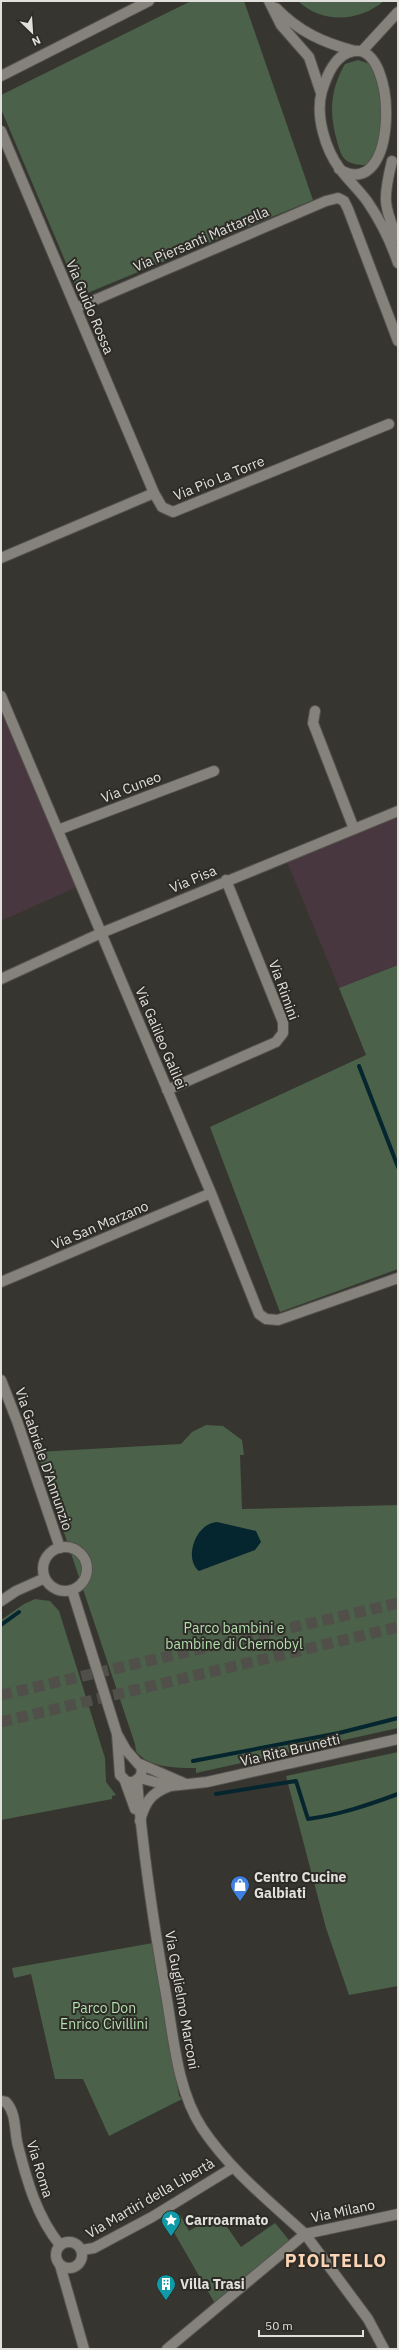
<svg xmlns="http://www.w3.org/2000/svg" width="399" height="2350" font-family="'IBM Plex Sans',sans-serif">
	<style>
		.industrial { fill: #49373f }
		.green { fill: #4b6149 }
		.water { fill: #06262f }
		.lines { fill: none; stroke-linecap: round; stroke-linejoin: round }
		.stream { stroke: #06262f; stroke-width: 4 }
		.trunk-tunnel { stroke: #504f4a; stroke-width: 11; stroke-dasharray: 11 5.5; stroke-linecap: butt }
		.pedestrian-casing { stroke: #55534f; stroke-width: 12 }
		.minor-casing { stroke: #55534f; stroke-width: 12 }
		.tertiary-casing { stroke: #55534f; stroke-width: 12 }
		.pedestrian { stroke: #85827c; stroke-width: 10 }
		.minor { stroke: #85827c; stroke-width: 10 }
		.tertiary { stroke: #85827c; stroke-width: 10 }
		.labels { text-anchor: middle; stroke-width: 4; stroke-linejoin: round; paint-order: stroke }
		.street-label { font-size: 14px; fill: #e1e0dc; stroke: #2d2b26 }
		.park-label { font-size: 14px; fill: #b4dfaf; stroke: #2d2b26 }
		.poi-label { font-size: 14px; font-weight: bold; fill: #e1e0dc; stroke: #2d2b26; text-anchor: start }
		.district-label { font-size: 18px; font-weight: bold; letter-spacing: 1px; fill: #fbd4b5; stroke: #2d2b26 }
	</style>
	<rect width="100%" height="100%" fill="#373530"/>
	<path class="industrial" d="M 1,696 L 81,885 L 1,921 Z
		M 398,811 L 398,965 L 339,988 L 285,857 Z"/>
	<path class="green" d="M 191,1 L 244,1 L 313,200 L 80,296 L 1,109 L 1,95 Z
		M 298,1 L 384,1 C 359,22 322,24 298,1 Z
		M 358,60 L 370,64 L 379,77 L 388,135 L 368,165 C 361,165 353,165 347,161 C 341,157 339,148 337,141 C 329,113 330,90 345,64 Z
		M 398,965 L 398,1269 L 280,1312 L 210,1127 L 366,1055 L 339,988 Z
		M 206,1425 L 223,1426 L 242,1440 L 244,1455 L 240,1455 L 242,1509 L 398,1505 L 398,1728 L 196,1773 L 196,1768 C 177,1768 148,1768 136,1751 L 135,1744 L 37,1452 L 181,1444 L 192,1432 Z
		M 35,1599 L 50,1601 L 59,1611 L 105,1758 L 106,1782 L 116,1795 L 112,1796 L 112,1799 L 1,1820 L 1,1620 L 24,1604 Z
		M 398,1752 L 398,1986 L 349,1995 L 326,1928 L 286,1776 Z
		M 153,1943 L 179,2096 L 182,2099 L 109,2136 L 83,2079 L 55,2079 L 31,1974 L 14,1978 L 12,1968 Z
		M 218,2214 L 241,2247 L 275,2223 L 293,2245 L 217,2307 L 168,2222 L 180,2215 L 189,2231 Z"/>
	<path class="water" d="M 217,1522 L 256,1531 L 261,1542 L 255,1550 L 199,1571 C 183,1558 196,1523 217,1522 Z"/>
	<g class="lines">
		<path class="stream" d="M 359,1066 L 398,1167
			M 1,1625 L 19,1612
			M 193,1761 L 339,1733 L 398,1718
			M 216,1794 L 296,1781 L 308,1819 C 339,1815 368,1805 398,1794"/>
		<path class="trunk-tunnel" d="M 1,1695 L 398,1603
			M 1,1722 L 398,1627"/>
		<defs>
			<path id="pedestrian" d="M 60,2265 L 84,2349
				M 167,2349 L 305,2234 L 368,2319 L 384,2349"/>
			<path id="minor" d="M 269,1 L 281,25 L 309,57 L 321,93
				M 276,8 C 299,32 324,43 355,51
				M 1,76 L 149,1
				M 1,131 L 154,493 L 162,507 L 173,512 L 389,424
				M 76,308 L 326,201 L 338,198 L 344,201 L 348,209 L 398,341
				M 1,558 L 154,493
				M 1,696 L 211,1193 L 259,1314 L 266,1319 L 278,1320 L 398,1278
				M 315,711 L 313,723 L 354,829
				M 58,830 L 214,771
				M 1,979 L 101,933 L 398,811
				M 167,1090 L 276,1042 L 283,1033 L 283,1022 L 226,880
				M 1,1282 L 211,1193
				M 1,1380 L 17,1421 L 60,1548
				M 125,1781 L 135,1809
				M 137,1781 C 143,1854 154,1927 167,2000 C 174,2042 178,2091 202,2128 C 230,2170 268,2200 305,2234 L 398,2214
				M 1,2101 L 6,2102 C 17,2114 14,2132 18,2146 C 27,2181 37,2217 60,2245
				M56 2255a13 13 0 1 1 26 0a13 13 0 1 1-26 0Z
				M 82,2250 L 94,2248 L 152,2217 L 232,2168"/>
			<path id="tertiary" d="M 363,50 L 398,12
				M 392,161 C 383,198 383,205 398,240
				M 339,169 C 399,206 399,44 354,51 C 335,54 327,75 322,91 C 315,115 325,149 340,169 C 348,180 359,190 367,201 C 380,220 391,242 398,263
				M43 1569a22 22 0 1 1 44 0a22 22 0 1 1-44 0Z
				M 72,1590 L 117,1734 L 126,1750 L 142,1768 L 141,1776 L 134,1782 L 127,1782 L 120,1775 L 117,1734
				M 1,1601 L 16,1591 L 45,1578
				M 140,1764 L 186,1784
				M 140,1778 L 170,1786 L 207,1782 L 398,1739
				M 140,1821 C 145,1802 151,1793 170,1786"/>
		</defs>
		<use href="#pedestrian" class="pedestrian-casing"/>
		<use href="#minor" class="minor-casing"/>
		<use href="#tertiary" class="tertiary-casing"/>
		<use href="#pedestrian" class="pedestrian"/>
		<use href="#minor" class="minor"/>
		<use href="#tertiary" class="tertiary"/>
	</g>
	<defs>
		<symbol id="shop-pin" viewBox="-11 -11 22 30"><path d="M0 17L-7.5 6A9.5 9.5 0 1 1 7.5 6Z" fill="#3f7fe0" stroke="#2d2b26"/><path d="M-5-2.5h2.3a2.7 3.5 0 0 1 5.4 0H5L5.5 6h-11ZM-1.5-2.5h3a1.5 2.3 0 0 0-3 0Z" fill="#fff"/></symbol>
		<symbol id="sight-pin" viewBox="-11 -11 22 30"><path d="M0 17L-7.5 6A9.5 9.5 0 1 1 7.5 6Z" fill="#0f9aa8" stroke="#2d2b26"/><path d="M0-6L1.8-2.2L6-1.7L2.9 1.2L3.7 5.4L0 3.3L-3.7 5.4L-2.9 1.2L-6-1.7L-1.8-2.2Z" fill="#fff"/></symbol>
		<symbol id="building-pin" viewBox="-11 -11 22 30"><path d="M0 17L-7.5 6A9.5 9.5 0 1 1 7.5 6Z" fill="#0f9aa8" stroke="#2d2b26"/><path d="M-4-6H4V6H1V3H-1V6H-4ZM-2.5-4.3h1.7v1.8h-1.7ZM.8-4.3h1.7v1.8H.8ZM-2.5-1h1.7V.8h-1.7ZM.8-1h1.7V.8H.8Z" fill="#fff"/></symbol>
	</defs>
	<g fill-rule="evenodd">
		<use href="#shop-pin" x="229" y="1874" width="22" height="30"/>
		<use href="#sight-pin" x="160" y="2209" width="22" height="30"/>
		<use href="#building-pin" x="155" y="2273" width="22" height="30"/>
	</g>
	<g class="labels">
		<g class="street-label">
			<text transform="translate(201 239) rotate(-23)" y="5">Via Piersanti Mattarella</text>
			<text transform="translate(90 307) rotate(67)" y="5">Via Guido Rossa</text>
			<text transform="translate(219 478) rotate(-22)" y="5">Via Pio La Torre</text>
			<text transform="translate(131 787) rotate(-21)" y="5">Via Cuneo</text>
			<text transform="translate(193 879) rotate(-23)" y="5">Via Pisa</text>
			<text transform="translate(284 990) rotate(70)" y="5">Via Rimini</text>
			<text transform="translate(161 1038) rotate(67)" y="5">Via Galileo Galilei</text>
			<text transform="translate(100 1225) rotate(-23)" y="5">Via San Marzano</text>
			<text transform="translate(44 1459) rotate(71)" y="5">Via Gabriele D'Annunzio</text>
			<text transform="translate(290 1750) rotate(-13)" y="5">Via Rita Brunetti</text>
			<text transform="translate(182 2000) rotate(80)" y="5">Via Guglielmo Marconi</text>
			<text transform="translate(40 2169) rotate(73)" y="5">Via Roma</text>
			<text transform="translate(150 2198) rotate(-30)" y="5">Via Martiri della Libertà</text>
			<text transform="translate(343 2211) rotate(-12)" y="5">Via Milano</text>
		</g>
		<g class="park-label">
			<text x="234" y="1633">Parco bambini e<tspan x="234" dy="16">bambine di Chernobyl</tspan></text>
			<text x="104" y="2013">Parco Don<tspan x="104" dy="16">Enrico Civillini</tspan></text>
		</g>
		<g class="poi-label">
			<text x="254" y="1882">Centro Cucine<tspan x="254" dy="16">Galbiati</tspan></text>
			<text x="185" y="2225">Carroarmato</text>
			<text x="180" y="2289">Villa Trasi</text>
		</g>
		<g class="district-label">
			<text x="336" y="2267">PIOLTELLO</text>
		</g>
	</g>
	<rect width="399" height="2350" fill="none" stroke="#e1e0dc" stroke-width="4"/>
	<g transform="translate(32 32) rotate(155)" stroke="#2d2b26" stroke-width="3" paint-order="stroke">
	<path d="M0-3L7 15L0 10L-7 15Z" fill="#e1e0dc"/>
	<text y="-6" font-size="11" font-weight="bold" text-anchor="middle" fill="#e1e0dc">N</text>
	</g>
	<path d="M259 2330v6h104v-6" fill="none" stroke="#e1e0dc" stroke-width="2"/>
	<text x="265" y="2330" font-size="12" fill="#e1e0dc" stroke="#2d2b26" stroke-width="3" paint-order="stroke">50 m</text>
</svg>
